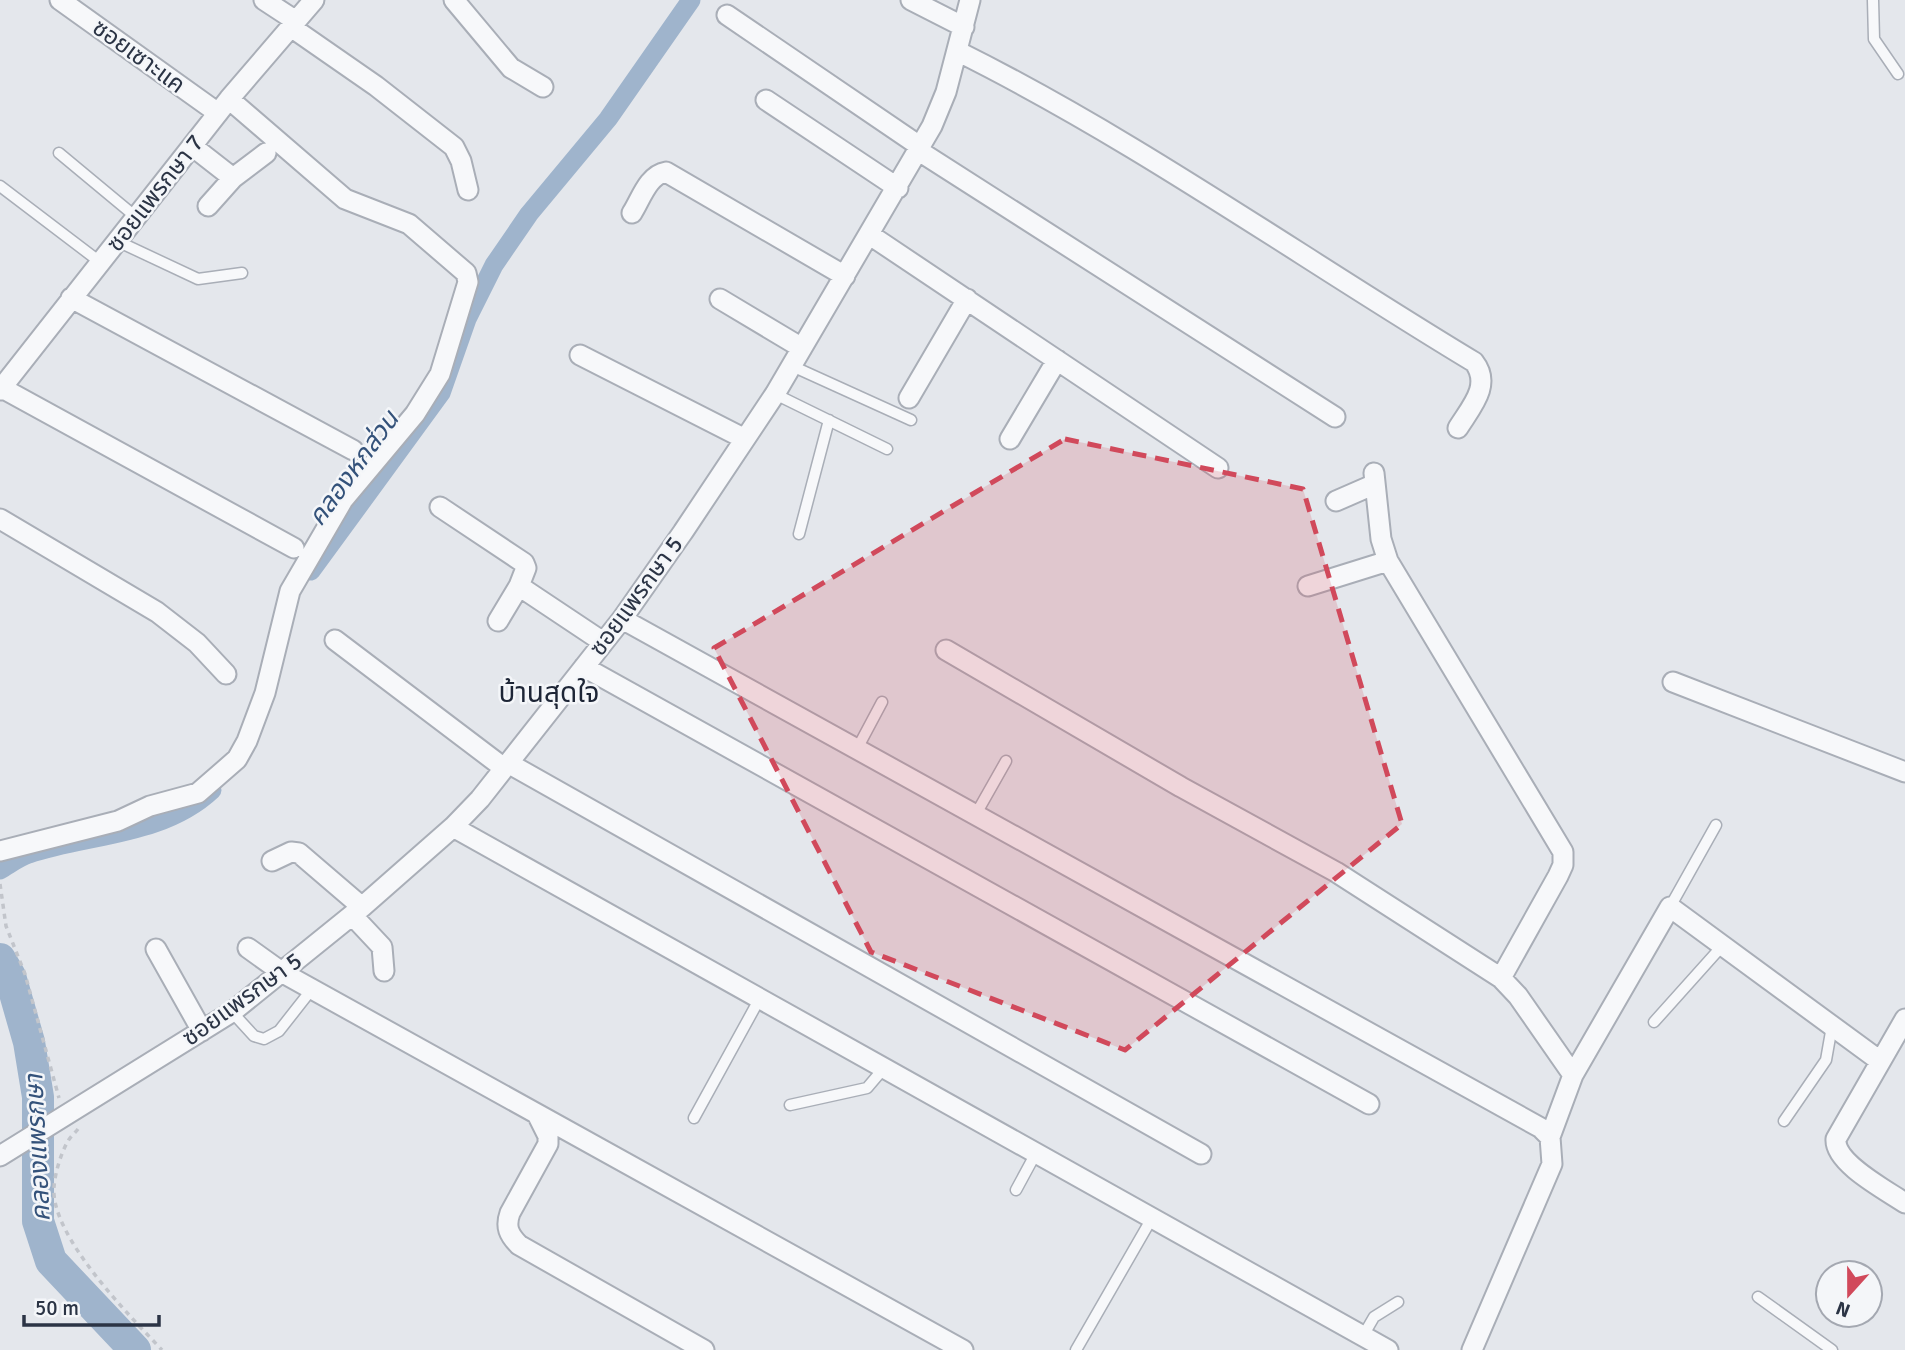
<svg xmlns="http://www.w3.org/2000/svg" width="1905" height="1350" font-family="Signika,'Noto Sans Thai',sans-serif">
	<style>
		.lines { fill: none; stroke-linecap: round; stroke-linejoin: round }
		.canal { stroke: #9fb4cc; stroke-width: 19 }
		.river { stroke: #9fb4cc; stroke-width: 32 }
		.service-casing { stroke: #a9aeb7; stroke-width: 13 }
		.minor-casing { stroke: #a9aeb7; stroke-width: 23 }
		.path { stroke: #c2c5cb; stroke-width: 3.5; stroke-dasharray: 5 5; stroke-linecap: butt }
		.service { stroke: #f7f8fa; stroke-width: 10 }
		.minor { stroke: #f7f8fa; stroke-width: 19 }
		.marked { fill: #d1495b; fill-opacity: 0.2; stroke: #d1495b; stroke-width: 5; stroke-dasharray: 14 9; stroke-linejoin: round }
		.labels { text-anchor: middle; stroke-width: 5; stroke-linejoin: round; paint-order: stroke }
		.street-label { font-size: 24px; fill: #2b3445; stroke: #f4f6f9 }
		.water-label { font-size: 26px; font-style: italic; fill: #34527a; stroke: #f4f6f9 }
		.quarter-label { font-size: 28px; fill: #1d2536; stroke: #f4f6f9 }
	</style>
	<rect width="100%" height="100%" fill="#e4e7ec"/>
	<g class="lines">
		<path class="canal" d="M 311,571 L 441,393 L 467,319 L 494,265 L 529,214 L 608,119 L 691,0
			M 0,870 C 9,865 19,857 29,854 C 89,834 163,836 212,790"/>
		<path class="river" d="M 0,959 L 10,976 L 29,1042 L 38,1097 L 38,1221 L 51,1261 L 135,1350"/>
		<defs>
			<path id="service" d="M 1873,0 L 1874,39 L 1898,74
				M 59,153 L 136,217
				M 0,186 L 100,262
				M 117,241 L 198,279 L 242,273
				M 792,366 L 911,420
				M 775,394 L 887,449
				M 799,534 L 829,420
				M 857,749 L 882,702
				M 976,814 L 1006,761
				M 1670,907 L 1716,825
				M 232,1012 L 254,1036 L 264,1039 L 279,1031 L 312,989
				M 1654,1022 L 1723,945
				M 790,1105 L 867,1088 L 884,1068
				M 694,1118 L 760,998
				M 1784,1121 L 1826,1060 L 1832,1026
				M 1016,1190 L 1036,1153
				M 1758,1297 L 1832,1350
				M 1363,1336 L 1374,1317 L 1398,1302
				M 1076,1350 L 1152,1218"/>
			<path id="minor" d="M 60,0 L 218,113
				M 264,0 L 296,21
				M 454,0 L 511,68 L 543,87
				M 911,0 L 964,27
				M 727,15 L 921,147
				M 291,27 L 376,86 L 454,147 L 461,161 L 468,190
				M 957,51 C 1138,141 1301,258 1474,362 C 1492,385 1471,407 1458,428
				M 766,100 L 898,188
				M 192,146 L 233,178 L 266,153
				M 919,151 L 1335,417
				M 208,206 L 233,178
				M 632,213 C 641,199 648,175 666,172 L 845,276
				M 870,235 L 1218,468
				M 71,298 L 353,450
				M 720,299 L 802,348
				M 580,355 L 745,439
				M 2,388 L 294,548
				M 0,390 L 229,99 L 314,0
				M 909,398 L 967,299
				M 1010,439 L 1057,360
				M 1374,473 L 1381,539 L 1388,561 L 1563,852 L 1563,865 L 1558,876 L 1501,978
				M 1336,501 L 1375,484
				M 440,507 L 524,563 L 526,568 L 519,586 L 603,642
				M 0,519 L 157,612 L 197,643 L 226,674
				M 1308,586 L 1388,561
				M 622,619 L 1541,1128 L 1550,1137 L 1552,1164 L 1472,1350
				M 498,621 L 519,586
				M 335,640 L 504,768
				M 946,650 L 1181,787 L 1336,872 L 1501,978 L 1518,996 L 1573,1075
				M 584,667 L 1369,1104
				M 1673,682 L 1905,772
				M 508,763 L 1201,1154
				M 453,827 L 1388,1350
				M 0,851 L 118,821 L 150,806 L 198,793 L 237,759 L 247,741 L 265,693 L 290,591 L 343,500 L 415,414 L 440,374 L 468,282 L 466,273 L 409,224 L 345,199 L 229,99
				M 272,861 L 291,852 L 299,853 L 362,907
				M 352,915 L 382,947 L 384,971
				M 248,948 L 283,973 L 963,1350
				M 156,949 L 202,1031
				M 1905,1019 L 1836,1139 C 1834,1163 1886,1190 1905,1203
				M 538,1116 L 548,1136 L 548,1144 L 510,1213 C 505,1227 509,1235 519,1245 L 704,1350
				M 1550,1137 L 1573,1075 L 1670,907 L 1880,1061
				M 0,1156 L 232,1012 L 362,907 L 453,827 L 480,799 L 622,619 L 683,532 L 775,394 L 932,126 L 946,92 L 970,0"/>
		</defs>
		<use href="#service" class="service-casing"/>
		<use href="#minor" class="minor-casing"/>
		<path class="path" d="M 0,884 L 6,926 L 25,974 L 59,1098
			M 78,1129 C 75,1133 71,1136 68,1141 C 61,1153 55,1173 54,1187 C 50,1236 130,1316 162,1350"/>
		<use href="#service" class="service"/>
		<use href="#minor" class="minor"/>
	</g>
	<path class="marked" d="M 1065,439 L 1303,489 L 1402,824 L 1125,1050 L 871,952 L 714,648 Z"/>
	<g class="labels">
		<g class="street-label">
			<text transform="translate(139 56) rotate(36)" y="8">ซอยเซาะแค</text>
			<text transform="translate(155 193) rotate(-52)" y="8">ซอยแพรกษา 7</text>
			<text transform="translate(636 596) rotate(-54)" y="8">ซอยแพรกษา 5</text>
			<text transform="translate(242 999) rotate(-36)" y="8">ซอยแพรกษา 5</text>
		</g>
		<g class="water-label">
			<text transform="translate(353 468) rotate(-54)" y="9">คลองหกส่วน</text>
			<text transform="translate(37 1148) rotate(-93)" y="9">คลองแพรกษา</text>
		</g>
		<g class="quarter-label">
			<text x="549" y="702">บ้านสุดใจ</text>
		</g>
	</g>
	<g transform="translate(1849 1294) rotate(201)"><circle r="33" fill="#f4f6f9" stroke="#a4a8b1" stroke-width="2"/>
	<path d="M0-5L12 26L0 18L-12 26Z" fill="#d1495b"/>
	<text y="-10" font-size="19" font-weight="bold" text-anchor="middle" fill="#2b3445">N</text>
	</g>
	<path d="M24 1315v10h135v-10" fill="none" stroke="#2b3445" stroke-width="3.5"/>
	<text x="35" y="1315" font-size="21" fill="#2b3445" stroke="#f4f6f9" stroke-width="5" paint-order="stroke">50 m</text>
</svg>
